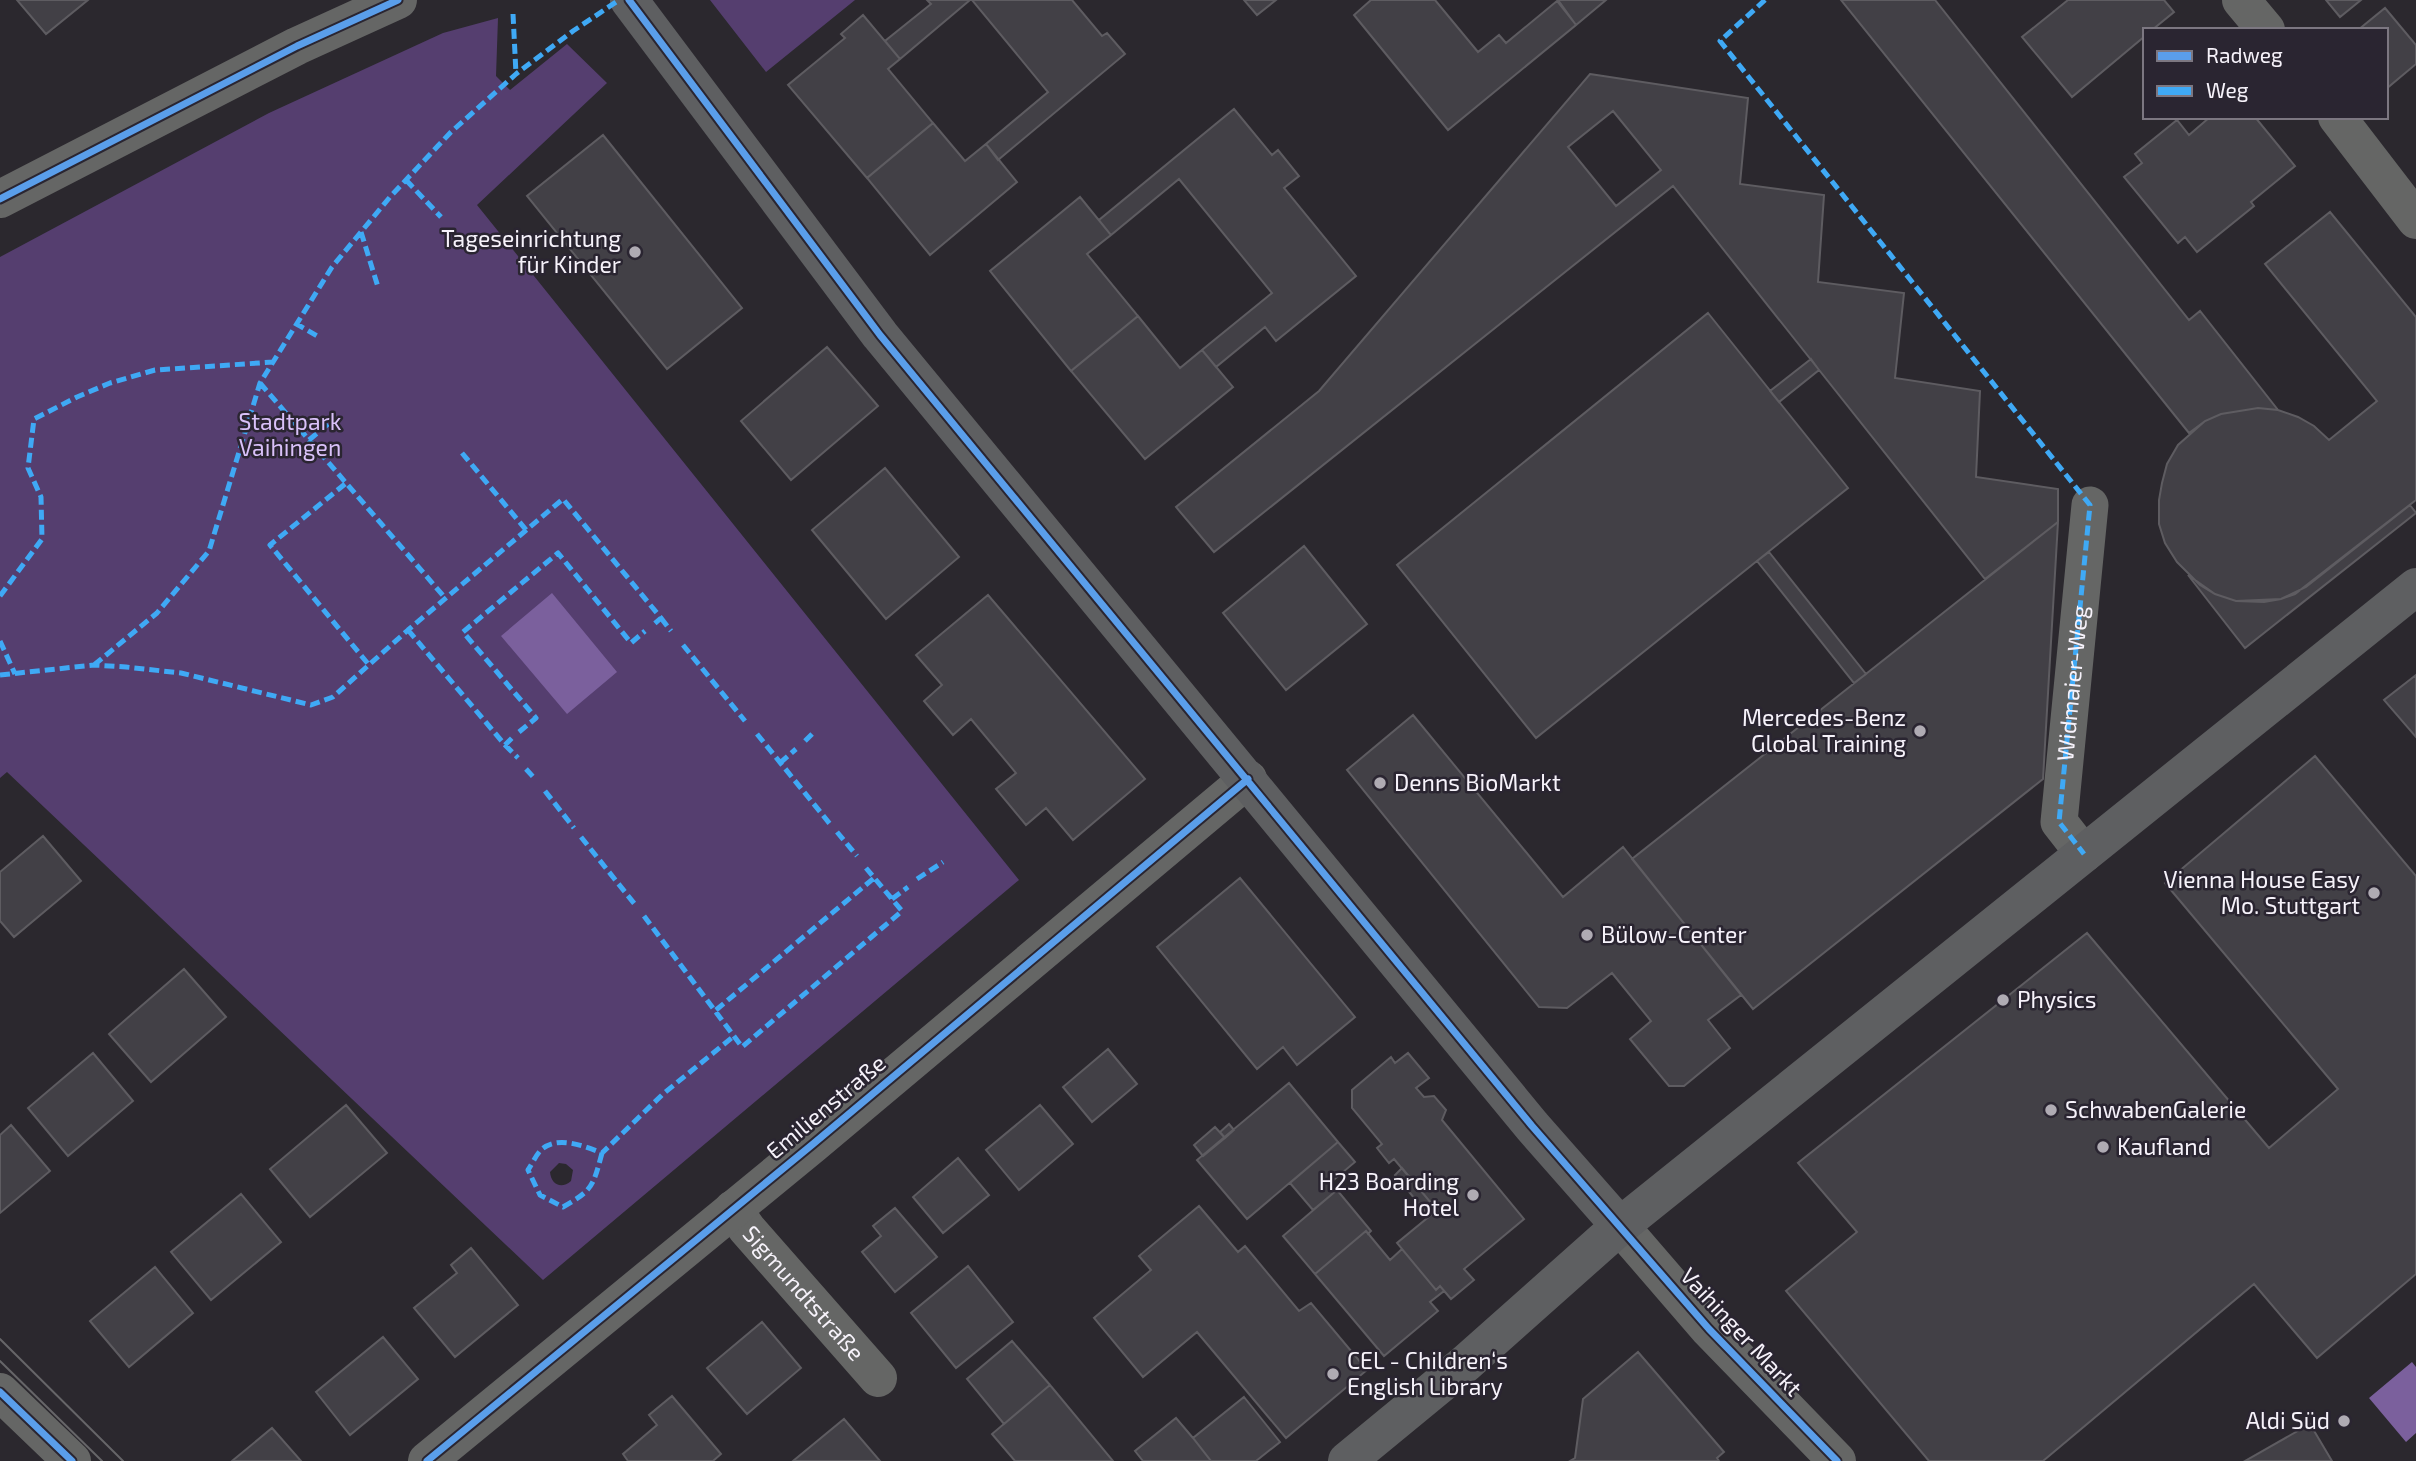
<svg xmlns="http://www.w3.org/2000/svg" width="2416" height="1461" font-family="'Exo 2',sans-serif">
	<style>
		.green { fill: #553e6f; fill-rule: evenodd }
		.water { fill: #7b609d }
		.building { fill: #424046; stroke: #5e5c61; stroke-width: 2; fill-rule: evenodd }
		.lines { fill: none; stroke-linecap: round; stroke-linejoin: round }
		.pedestrian { stroke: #656665; stroke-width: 37 }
		.minor { stroke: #656665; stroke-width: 38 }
		.tertiary { stroke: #656665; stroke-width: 38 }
		.secondary { stroke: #5e5f61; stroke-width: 38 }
		.tram { stroke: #666568; stroke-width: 2 }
		.quiet { stroke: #3fa9f5; stroke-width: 5; stroke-dasharray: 10 5; stroke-linecap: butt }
		.cycleway-casing { stroke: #2a2531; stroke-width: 11 }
		.cycleway { stroke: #5a9eea; stroke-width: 7 }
		.poi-dot { fill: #afabb3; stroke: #2a2531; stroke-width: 2.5 }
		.labels { text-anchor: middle; stroke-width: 5; stroke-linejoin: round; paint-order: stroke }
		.poi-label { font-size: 23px; fill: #f6f2fa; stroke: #2a2531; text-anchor: start }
		.park-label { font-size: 23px; fill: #d9c1f9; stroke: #2a2531 }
		.street-label { font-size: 23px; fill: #f6f2fa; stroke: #2a2531 }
	</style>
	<rect width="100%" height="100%" fill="#2b282e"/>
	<path class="green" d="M 710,0 L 855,0 L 766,72 Z
		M 498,18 L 496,76 L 510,90 L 567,44 L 607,83 L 477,205 L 1019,880 L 543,1280 L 7,772 L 0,778 L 0,257 L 269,113 L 443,33 ZM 559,1163 L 566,1164 L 573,1170 L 571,1181 C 561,1190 551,1184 550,1172 Z"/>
	<path class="water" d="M 552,593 L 617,672 L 567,714 L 501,636 Z
		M 2412,1362 L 2416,1367 L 2416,1433 L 2406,1442 L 2369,1398 Z"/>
	<path class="building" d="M 17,0 L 88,0 L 46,34 Z
		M 927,0 L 970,0 L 900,59 L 885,41 L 931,4 Z
		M 972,0 L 1072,0 L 1102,36 L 1107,33 L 1125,54 L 998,160 L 986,144 L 1048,92 Z
		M 1244,0 L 1276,0 L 1257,15 Z
		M 1371,0 L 1435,0 L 1478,52 L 1499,35 L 1506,43 L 1557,1 L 1576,25 L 1448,130 L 1354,15 Z
		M 1558,0 L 1606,0 L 1576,25 Z
		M 1841,0 L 1935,0 L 2189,320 L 2200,311 L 2278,410 L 2258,408 L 2221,414 L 2205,421 L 2189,433 Z
		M 2068,0 L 2164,0 L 2174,12 L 2152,30 L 2145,30 L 2145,36 L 2072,97 L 2022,37 Z
		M 2326,0 L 2361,0 L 2340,17 Z
		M 2385,8 L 2416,45 L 2416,64 L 2386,89 L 2386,30 L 2358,30 Z
		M 863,15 L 900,59 L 888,69 L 933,123 L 867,178 L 788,85 L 845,38 L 841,34 Z
		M 1590,74 L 1748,98 L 1740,184 L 1824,195 L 1818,282 L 1904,293 L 1895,378 L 1980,391 L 1976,477 L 2058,489 L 2058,522 L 1985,579 L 1673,186 L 1214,552 L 1176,507 L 1319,391 ZM 1613,111 L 1661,170 L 1616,206 L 1568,147 Z
		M 1234,109 L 1272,155 L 1278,150 L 1299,176 L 1284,188 L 1356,276 L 1276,341 L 1265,327 L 1216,367 L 1202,350 L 1272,293 L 1179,179 L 1111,235 L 1099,220 Z
		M 2210,117 L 2255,117 L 2295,166 L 2251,202 L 2254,206 L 2197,252 L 2185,237 L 2178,243 L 2124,177 L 2142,163 L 2135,154 L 2177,120 L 2189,135 Z
		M 933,123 L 965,161 L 986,144 L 1017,182 L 930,255 L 867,178 Z
		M 603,135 L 742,308 L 667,369 L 527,196 Z
		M 1080,197 L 1111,235 L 1087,254 L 1138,316 L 1071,371 L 990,271 Z
		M 2330,212 L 2416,317 L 2416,500 L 2295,594 L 2281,599 L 2264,602 L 2236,601 L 2215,594 L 2200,585 L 2177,562 L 2165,543 L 2159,524 L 2159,500 L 2162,483 L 2167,464 L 2178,445 L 2205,421 L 2221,414 L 2258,408 L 2278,410 L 2298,417 L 2314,426 L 2329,440 L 2377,401 L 2265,264 Z
		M 1708,313 L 1848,488 L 1536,738 L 1397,565 Z
		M 1138,316 L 1180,368 L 1202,350 L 1233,387 L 1145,459 L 1071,371 Z
		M 827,347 L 878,406 L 791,480 L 741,421 Z
		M 1811,359 L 1819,370 L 1779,402 L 1770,391 Z
		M 885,468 L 959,557 L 886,619 L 812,530 Z
		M 2410,505 L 2416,513 L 2245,648 L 2188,575 L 2215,594 L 2236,601 L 2281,599 L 2306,587 Z
		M 2058,522 L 2043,779 L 1753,1009 L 1632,859 Z
		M 1304,546 L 1367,624 L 1286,690 L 1223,613 Z
		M 1769,552 L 1866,674 L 1854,683 L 1757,561 Z
		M 988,595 L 1145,779 L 1073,840 L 1046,808 L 1026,825 L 996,789 L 1016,773 L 971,719 L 953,735 L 924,701 L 942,685 L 916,655 Z
		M 2416,675 L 2416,737 L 2384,700 Z
		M 1413,715 L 1563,897 L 1623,847 L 1741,995 L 1708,1020 L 1730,1048 L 1684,1086 L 1669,1086 L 1630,1039 L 1651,1021 L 1612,973 L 1567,1008 L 1539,1007 L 1347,770 Z
		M 2315,756 L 2416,876 L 2416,1274 L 2317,1358 L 2254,1284 L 2043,1461 L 1929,1461 L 1786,1291 L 1857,1232 L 1798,1163 L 2087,933 L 2269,1148 L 2338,1089 L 2165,883 Z
		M 43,836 L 81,881 L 14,937 L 0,921 L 0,872 Z
		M 1240,878 L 1355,1017 L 1297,1065 L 1283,1047 L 1257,1069 L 1157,947 Z
		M 184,969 L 226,1017 L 151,1082 L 109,1034 Z
		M 1108,1049 L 1137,1084 L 1092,1122 L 1063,1087 Z
		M 93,1053 L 133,1101 L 68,1156 L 28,1108 Z
		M 1408,1053 L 1429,1078 L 1416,1088 L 1424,1097 L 1434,1096 L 1446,1110 L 1442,1120 L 1524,1219 L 1464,1269 L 1474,1280 L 1451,1299 L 1440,1286 L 1436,1290 L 1397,1243 L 1437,1210 L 1394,1159 L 1389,1163 L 1377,1148 L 1382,1144 L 1352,1108 L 1352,1090 L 1391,1057 L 1395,1063 Z
		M 1289,1083 L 1338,1142 L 1247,1219 L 1197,1160 Z
		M 346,1105 L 387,1153 L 310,1217 L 270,1169 Z
		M 1040,1105 L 1073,1144 L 1019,1190 L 986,1150 Z
		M 1229,1124 L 1234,1130 L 1225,1138 L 1220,1132 Z
		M 11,1125 L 50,1171 L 0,1213 L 0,1135 Z
		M 1215,1127 L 1225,1138 L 1203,1156 L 1194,1145 Z
		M 1338,1142 L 1355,1162 L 1330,1183 L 1337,1190 L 1313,1210 L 1290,1183 Z
		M 958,1158 L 989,1195 L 943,1233 L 913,1197 Z
		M 1402,1168 L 1437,1210 L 1429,1216 L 1395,1175 Z
		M 1337,1190 L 1371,1231 L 1368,1234 L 1366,1231 L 1315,1274 L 1283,1236 Z
		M 241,1194 L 281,1242 L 211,1300 L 171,1252 Z
		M 1199,1206 L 1238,1252 L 1245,1246 L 1299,1311 L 1311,1303 L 1367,1370 L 1286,1438 L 1197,1332 L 1143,1377 L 1094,1318 L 1151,1270 L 1139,1256 Z
		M 895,1208 L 937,1257 L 895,1292 L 862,1252 L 881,1236 L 873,1226 Z
		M 1366,1231 L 1390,1260 L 1402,1249 L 1436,1290 L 1440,1286 L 1444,1291 L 1430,1302 L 1438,1311 L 1384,1356 L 1315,1274 Z
		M 471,1248 L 518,1305 L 455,1357 L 414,1308 L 457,1273 L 451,1265 Z
		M 968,1266 L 1013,1322 L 956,1368 L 911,1313 Z
		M 155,1267 L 193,1313 L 129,1367 L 90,1321 Z
		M 762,1322 L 801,1368 L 747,1414 L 707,1368 Z
		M 383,1337 L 418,1379 L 350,1435 L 316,1392 Z
		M 1012,1341 L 1050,1385 L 1004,1424 L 967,1379 Z
		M 1638,1352 L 1724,1452 L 1717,1458 L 1719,1461 L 1570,1461 L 1575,1458 L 1583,1399 Z
		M 1050,1385 L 1113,1461 L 1015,1461 L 992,1434 Z
		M 672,1396 L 721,1454 L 713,1461 L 628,1461 L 623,1454 L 657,1425 L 649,1415 Z
		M 1244,1397 L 1280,1442 L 1256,1461 L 1211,1461 L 1193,1438 Z
		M 1176,1418 L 1193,1438 L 1211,1461 L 1143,1461 L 1135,1451 Z
		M 844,1419 L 880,1461 L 793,1461 Z
		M 2310,1424 L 2332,1461 L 2245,1461 Z
		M 272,1428 L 301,1461 L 232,1461 Z"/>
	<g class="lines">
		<path class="pedestrian" id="s1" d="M 2084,854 L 2059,822 L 2090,505"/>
		<g class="minor">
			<path d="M 2241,0 L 2266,30"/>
			<path d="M 2337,117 L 2416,220"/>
			<path id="s2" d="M 733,1209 L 747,1229 L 878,1378"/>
			<path d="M 0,1392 L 72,1461"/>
			<path d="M 427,1461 L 813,1144 L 1248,779"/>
		</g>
		<path class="tertiary" d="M 0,199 L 297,46 L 398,0
			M 1620,1226 L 1709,1329 L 1837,1461"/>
		<path class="secondary" d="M 629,0 L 880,335 L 1532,1126 L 1620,1226
			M 1347,1461 L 1466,1363 L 1620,1226 L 2416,587"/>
		<path class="tram" d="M 0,1339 L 123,1461
			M 0,1361 L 102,1461"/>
		<path class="quiet" d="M 1765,0 L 1720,41 L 2090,505 L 2059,822 L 2084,854
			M 513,14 L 516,74
			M 406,180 L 441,217
			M 361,232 L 378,287
			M 295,323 L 319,337
			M 260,383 L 446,599
			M 309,440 L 328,424
			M 462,453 L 527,531
			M 345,484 L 270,545 L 369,665
			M 0,596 L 42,539 L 41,497 L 28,468 L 34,419 L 77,397 L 110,383 L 155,370 L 274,362
			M 661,618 L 671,631
			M 408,630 L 505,745 L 512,738
			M 0,641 L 15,674
			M 683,645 L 745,721
			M 94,665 L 157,613 L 209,551 L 260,383 L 332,267 L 390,197 L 451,132 L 516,74 L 573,31 L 619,0
			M 0,675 L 94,665 L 126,667 L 181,673 L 311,705 L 333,697 L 408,630 L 563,499 L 661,618 L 652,626
			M 519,732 L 536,718 L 463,632 L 558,553 L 631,643 L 645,631
			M 757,734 L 830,824
			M 805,741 L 814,732
			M 505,745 L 518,758
			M 780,763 L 796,749
			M 526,769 L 536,780
			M 545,791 L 574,828
			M 837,832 L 857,856
			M 581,837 L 637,907
			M 917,879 L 943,862
			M 892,899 L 908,887
			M 644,916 L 742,1047 L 902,911 L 866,868
			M 716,1010 L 874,878
			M 602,1153 C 593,1186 593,1190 563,1207 L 540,1195 L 528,1170 C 532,1164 536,1155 541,1150 C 557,1135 584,1146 602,1153 L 663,1094 L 734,1036"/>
		<defs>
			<path id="cycleway" d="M 629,0 L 880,335 L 1532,1126 L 1709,1329 L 1837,1461
				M 0,199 L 297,46 L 398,0
				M 0,1392 L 72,1461
				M 427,1461 L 813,1144 L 1248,779"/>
		</defs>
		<use href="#cycleway" class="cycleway-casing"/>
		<use href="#cycleway" class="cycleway"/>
	</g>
	<g class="poi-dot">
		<circle cx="635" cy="252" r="7"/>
		<circle cx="1920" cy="731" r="7"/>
		<circle cx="1380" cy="783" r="7"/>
		<circle cx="2374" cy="893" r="7"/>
		<circle cx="1587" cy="935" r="7"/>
		<circle cx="2003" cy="1000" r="7"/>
		<circle cx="2051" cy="1110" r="7"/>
		<circle cx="2103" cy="1147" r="7"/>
		<circle cx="1473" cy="1195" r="7"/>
		<circle cx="1333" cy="1374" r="7"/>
		<circle cx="2344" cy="1421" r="7"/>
	</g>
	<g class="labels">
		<g class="poi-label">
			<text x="621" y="247" text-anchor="end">Tageseinrichtung<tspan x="621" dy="26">für Kinder</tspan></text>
			<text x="1906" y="726" text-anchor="end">Mercedes-Benz<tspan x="1906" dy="26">Global Training</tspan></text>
			<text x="1394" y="791">Denns BioMarkt</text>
			<text x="2360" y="888" text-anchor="end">Vienna House Easy<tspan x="2360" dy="26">Mo. Stuttgart</tspan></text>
			<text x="1601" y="943">Bülow-Center</text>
			<text x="2017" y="1008">Physics</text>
			<text x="2065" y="1118">SchwabenGalerie</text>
			<text x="2117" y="1155">Kaufland</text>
			<text x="1459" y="1190" text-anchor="end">H23 Boarding<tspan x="1459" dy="26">Hotel</tspan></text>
			<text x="1347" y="1369">CEL - Children‘s<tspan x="1347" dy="26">English Library</tspan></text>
			<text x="2330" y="1429" text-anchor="end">Aldi Süd</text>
		</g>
		<g class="park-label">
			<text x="290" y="430">Stadtpark<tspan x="290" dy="26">Vaihingen</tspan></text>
		</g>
		<g class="street-label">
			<text dy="8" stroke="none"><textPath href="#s1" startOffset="180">Widmaier-Weg</textPath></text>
			<text transform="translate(826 1107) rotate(-40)" y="8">Emilienstraße</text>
			<text dy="8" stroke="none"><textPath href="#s2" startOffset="110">Sigmundtstraße</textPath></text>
			<text transform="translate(1741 1332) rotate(47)" y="8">Vaihinger Markt</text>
		</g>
	</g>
	<rect x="2143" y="28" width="245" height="91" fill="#2a2531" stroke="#7c7781" stroke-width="2"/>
	<rect x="2157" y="51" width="35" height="10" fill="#5a9eea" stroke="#7c7781" stroke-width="2"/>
	<text x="2206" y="63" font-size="21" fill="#f6f2fa">Radweg</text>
	<rect x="2157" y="86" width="35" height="10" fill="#3fa9f5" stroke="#7c7781" stroke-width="2"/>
	<text x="2206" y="98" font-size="21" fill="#f6f2fa">Weg</text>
</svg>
